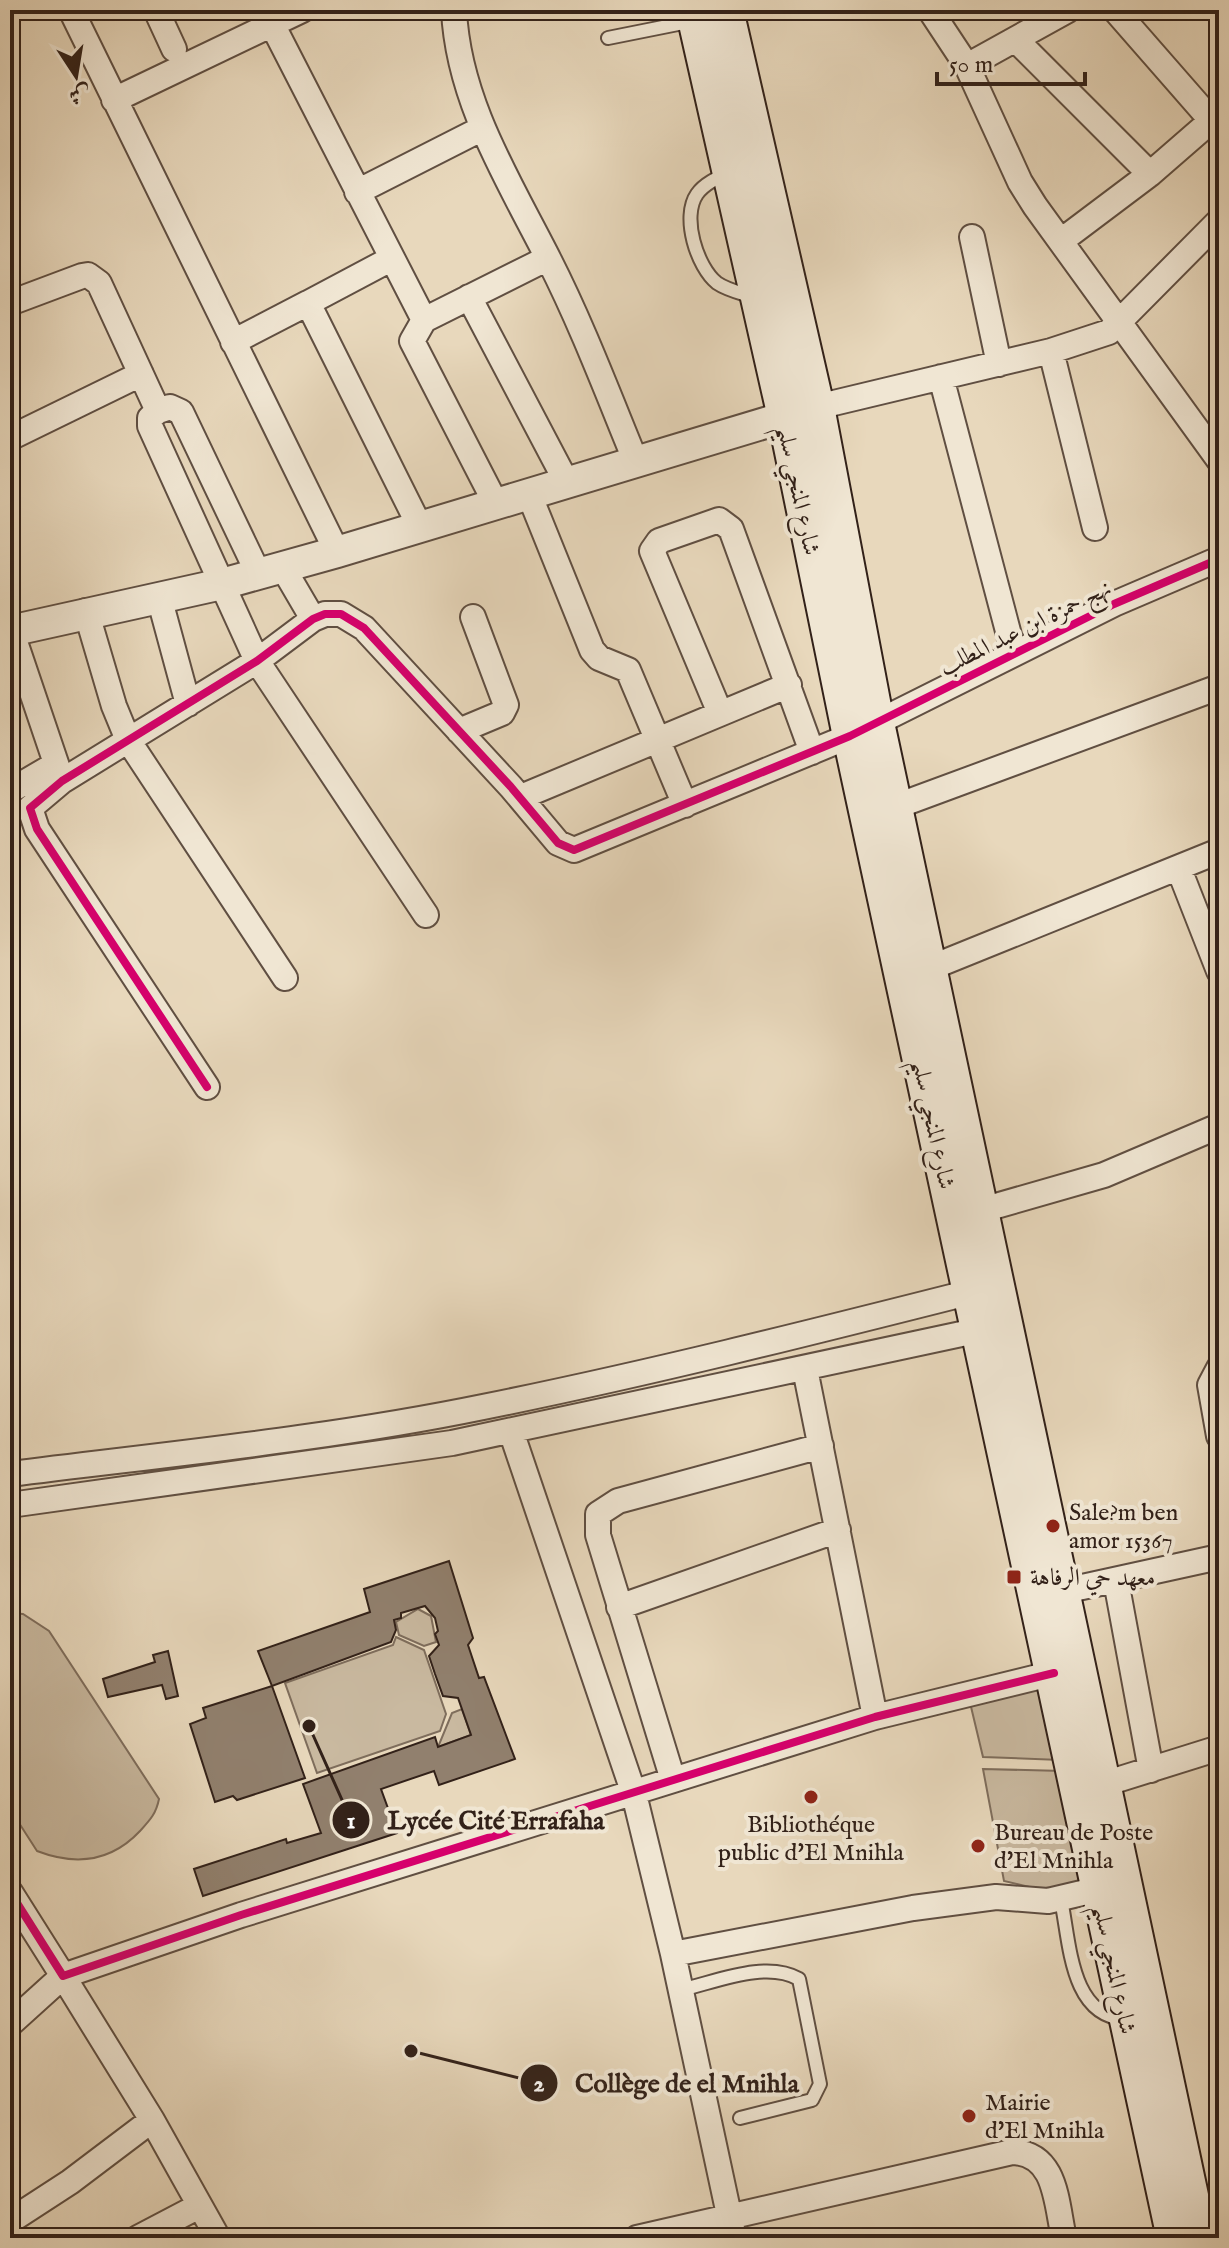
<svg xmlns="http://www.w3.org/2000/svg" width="1229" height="2248" font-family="'IM FELL English',Amiri,serif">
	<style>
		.green { fill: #c9b9a0; stroke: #7e6d5c; stroke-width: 2 }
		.building { fill: #91806e; stroke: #322119; stroke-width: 2 }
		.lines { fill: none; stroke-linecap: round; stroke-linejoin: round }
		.service-casing { stroke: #604f42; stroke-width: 16 }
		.minor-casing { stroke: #604f42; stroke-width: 28 }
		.tertiary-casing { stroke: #604f42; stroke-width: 34 }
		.secondary-casing { stroke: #322119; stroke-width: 38 }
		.service { stroke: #f0e6d3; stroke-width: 12 }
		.minor { stroke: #f0e6d3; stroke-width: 24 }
		.tertiary { stroke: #f0e6d3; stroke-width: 30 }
		.secondary { stroke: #f0e6d3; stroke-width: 34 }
		.cycleway-casing { stroke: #f0e6d3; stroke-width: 13 }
		.cycleway { stroke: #d6006c; stroke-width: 8 }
		.poi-dot { fill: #8f2418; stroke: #f0e6d3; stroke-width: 3 }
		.labels { text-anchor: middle; stroke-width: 8; stroke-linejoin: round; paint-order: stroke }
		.street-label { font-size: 24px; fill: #322119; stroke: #f0e6d3 }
		.poi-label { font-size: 24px; fill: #322119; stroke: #f0e6d3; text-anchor: start }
		.leader { fill: none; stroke: #322119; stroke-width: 3 }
		.callout-dot { fill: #322119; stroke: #f0e6d3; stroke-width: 3 }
		.mark-label { font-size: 24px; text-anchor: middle; font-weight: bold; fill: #fff }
		.callout-label { font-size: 26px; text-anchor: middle; font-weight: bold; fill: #322119; stroke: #f0e6d3; stroke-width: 8; stroke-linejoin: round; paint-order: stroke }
	</style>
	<rect width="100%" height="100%" fill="#e8d8bc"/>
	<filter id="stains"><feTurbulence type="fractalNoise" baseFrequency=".0025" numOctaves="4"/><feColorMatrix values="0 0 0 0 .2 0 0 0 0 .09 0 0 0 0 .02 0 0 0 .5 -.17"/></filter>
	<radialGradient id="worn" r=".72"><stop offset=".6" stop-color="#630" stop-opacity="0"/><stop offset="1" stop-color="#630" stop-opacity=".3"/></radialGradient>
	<path class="green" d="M 418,1609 L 431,1616 L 436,1642 L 424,1646 L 399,1635 L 396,1622 Z
		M 10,1613 L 23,1614 L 49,1631 L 159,1799 C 156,1814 150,1820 140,1831 C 111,1862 76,1866 37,1851 L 10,1809 Z
		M 396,1637 L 424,1650 L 446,1714 L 440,1731 L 317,1773 L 285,1683 L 393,1645 Z
		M 1035,1676 L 1060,1760 L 983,1757 L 967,1690 Z
		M 462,1709 L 471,1735 L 438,1747 L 452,1713 Z
		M 983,1769 L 1063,1771 L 1092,1902 L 1004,1881 Z"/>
	<path class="building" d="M 449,1561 L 473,1638 L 468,1645 L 479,1678 L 484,1677 L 515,1759 L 439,1785 L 434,1771 L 381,1789 L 397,1833 L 203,1896 L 194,1869 L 286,1839 L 287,1843 L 321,1833 L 303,1784 L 435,1737 L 438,1747 L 471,1735 L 458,1698 L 443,1696 L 435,1674 L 429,1656 L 439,1645 L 435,1634 L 438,1631 L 435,1618 L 425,1606 L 401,1613 L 401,1618 L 394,1620 L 396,1630 L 391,1642 L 272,1686 L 258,1651 L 370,1612 L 364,1589 Z
		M 168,1651 L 178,1696 L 166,1699 L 162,1685 L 108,1697 L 103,1679 L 155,1662 L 153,1655 Z
		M 272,1686 L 305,1778 L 237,1800 L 233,1796 L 215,1802 L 190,1724 L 206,1718 L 203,1708 Z"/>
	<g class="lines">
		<defs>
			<path id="service" d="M 608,38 L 693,21
				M 728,173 C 717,178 704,184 697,194 C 681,217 697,267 717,283 C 727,290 741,293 753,297
				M 1061,1900 C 1070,1942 1070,2016 1125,2019
				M 680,1990 C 716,1982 766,1960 799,1979 L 820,2084 L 812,2100 L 740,2118"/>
			<path id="minor" d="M 71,10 L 337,552
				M 156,10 L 174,49
				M 454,10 C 458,101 509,181 549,260 C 582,325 608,394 636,462
				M 930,10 L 967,66 L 1020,182 L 1035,206 L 1219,460
				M 1115,10 L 1219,129
				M 272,24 L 424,320
				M 1016,40 L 1150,174
				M 967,66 L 1068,10
				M 114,100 L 302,10
				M 357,192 L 483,128
				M 972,237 L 999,364
				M 1061,241 L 1150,174 L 1219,114
				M 391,259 L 308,303 L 420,527
				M 469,297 L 567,483
				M 10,303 L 82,276 L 88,275 L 99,283 L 158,411 L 150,418 L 150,426 L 257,661 L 426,915
				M 233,342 L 308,303
				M 1051,351 L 1095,528
				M 941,377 L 1014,654
				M 817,407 L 1051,351 L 1109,332 L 1219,221
				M 158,411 L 170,407 L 181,412 L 258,573
				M 10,438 L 141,374
				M 529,494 L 592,650 L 599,658 L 628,670 L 685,805
				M 496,504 L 412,341 L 424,320 L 548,258
				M 282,566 L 313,619
				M 159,597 L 188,704
				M 86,611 L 114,706 L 128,740 L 285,978
				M 10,627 L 62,781
				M 720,713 L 652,551 L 659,541 L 719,520 L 731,529 L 812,752
				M 459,731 L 502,713 L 506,705 L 473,617
				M 10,791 L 56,764
				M 521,797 L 789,685
				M 897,806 L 1219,687
				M 1179,869 L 1219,971
				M 930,968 L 1219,851
				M 207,1087 L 37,829 L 30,808 L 62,781 L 257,661 L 313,619 L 325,614 L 341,614 L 364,628 L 511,787 L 558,843 L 574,850 L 850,736 L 1114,604 L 1219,559
				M 982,1210 L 1104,1175 L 1219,1126
				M 1219,1368 L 1210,1385 L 1219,1436
				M 805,1369 L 875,1717
				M 511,1431 L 634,1794 L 673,1954 L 734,2238
				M 10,1474 C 168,1454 327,1439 483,1407 C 647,1374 809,1333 971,1292
				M 10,1505 L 452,1443 L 980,1330
				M 1116,1581 L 1151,1770
				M 1064,1591 L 1219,1557
				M 619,1607 L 838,1530
				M 673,1780 L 598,1535 L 598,1514 L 618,1501 L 821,1446
				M 1088,1789 L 1219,1748
				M 10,1892 L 63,1976 L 241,1915 L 875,1717 L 1054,1673
				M 673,1954 L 913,1908 L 996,1897 L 1048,1901 L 1099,1889
				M 10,2024 L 63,1976 L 152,2120 L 218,2238
				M 10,2221 L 70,2182 L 152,2120
				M 138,2238 L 199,2206
				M 637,2238 L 1012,2152 C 1057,2153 1056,2203 1064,2238"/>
			<path id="tertiary" d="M 10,631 L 222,584 L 337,552 L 785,417"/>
			<path id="secondary" d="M 693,10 L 785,417 L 850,736 L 1174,2238
				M 726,10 L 817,407 L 877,723 L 1200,2238"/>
		</defs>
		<use href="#service" class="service-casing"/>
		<use href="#minor" class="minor-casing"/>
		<use href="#tertiary" class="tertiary-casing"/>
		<use href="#secondary" class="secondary-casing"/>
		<use href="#service" class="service"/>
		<use href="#minor" class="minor"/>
		<use href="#tertiary" class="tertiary"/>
		<use href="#secondary" class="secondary"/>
		<defs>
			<path id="cycleway" d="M 207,1087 L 37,829 L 30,808 L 62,781 L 257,661 L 313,619 L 325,614 L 341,614 L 364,628 L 511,787 L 558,843 L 574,850 L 850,736 L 1114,604 L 1219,559
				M 10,1892 L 63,1976 L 241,1915 L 875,1717 L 1054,1673"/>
		</defs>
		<use href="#cycleway" class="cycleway-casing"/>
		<use href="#cycleway" class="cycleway"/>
	</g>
	<g class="poi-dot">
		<circle cx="1053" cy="1526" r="8"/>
		<rect x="1006" y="1569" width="16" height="16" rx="4"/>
		<circle cx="811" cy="1797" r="8"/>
		<circle cx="978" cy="1846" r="8"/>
		<circle cx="969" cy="2116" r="8"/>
	</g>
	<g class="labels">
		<g class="street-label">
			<text transform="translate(799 490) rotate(78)" y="8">شارع المنجي سليم</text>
			<text transform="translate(1025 627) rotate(-26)" y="8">نهج حمزة ابن عبد المطلب</text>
			<text transform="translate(934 1124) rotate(78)" y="8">شارع المنجي سليم</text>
			<text transform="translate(1115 1969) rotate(78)" y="8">شارع المنجي سليم</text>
		</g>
		<g class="poi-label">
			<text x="1069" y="1520">Sale?m ben<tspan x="1069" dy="28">amor 15367</tspan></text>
			<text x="1030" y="1585">معهد حي الرفاهة</text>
			<text x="811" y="1832" text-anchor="middle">Bibliothéque<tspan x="811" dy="28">public d'El Mnihla</tspan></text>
			<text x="994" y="1840">Bureau de Poste<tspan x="994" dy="28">d'El Mnihla</tspan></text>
			<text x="985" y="2110">Mairie<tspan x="985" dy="28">d'El Mnihla</tspan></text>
		</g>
	</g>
	<path class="leader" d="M309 1726L351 1820M411 2051L539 2083"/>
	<g class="callout-dot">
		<circle cx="309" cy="1726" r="8"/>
		<circle cx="411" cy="2051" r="8"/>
		<circle cx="351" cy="1820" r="20"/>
		<circle cx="539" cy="2083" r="20"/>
	</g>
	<g class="mark-label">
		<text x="351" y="1828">1</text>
		<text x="539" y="2091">2</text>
	</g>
	<g class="callout-label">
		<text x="496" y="1829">Lycée Cité Errafaha</text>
		<text x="687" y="2092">Collège de el Mnihla</text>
	</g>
	<rect width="1229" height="2248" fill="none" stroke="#e8d8bc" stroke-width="40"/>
	<rect x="12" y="12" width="1205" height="2224" fill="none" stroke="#322119" stroke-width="4"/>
	<rect x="20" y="20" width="1189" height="2208" fill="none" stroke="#322119" stroke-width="2"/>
	<g transform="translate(76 76) rotate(168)" stroke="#f0e6d3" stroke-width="6" paint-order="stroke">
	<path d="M0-6L14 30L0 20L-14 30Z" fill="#322119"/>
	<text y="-12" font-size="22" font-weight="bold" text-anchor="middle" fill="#322119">ش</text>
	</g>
	<path d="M937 72v12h148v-12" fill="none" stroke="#322119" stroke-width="4"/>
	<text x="949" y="72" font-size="24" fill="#322119" stroke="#f0e6d3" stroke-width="6" paint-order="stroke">50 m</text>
	<rect width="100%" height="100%" filter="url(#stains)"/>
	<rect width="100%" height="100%" fill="url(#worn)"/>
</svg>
